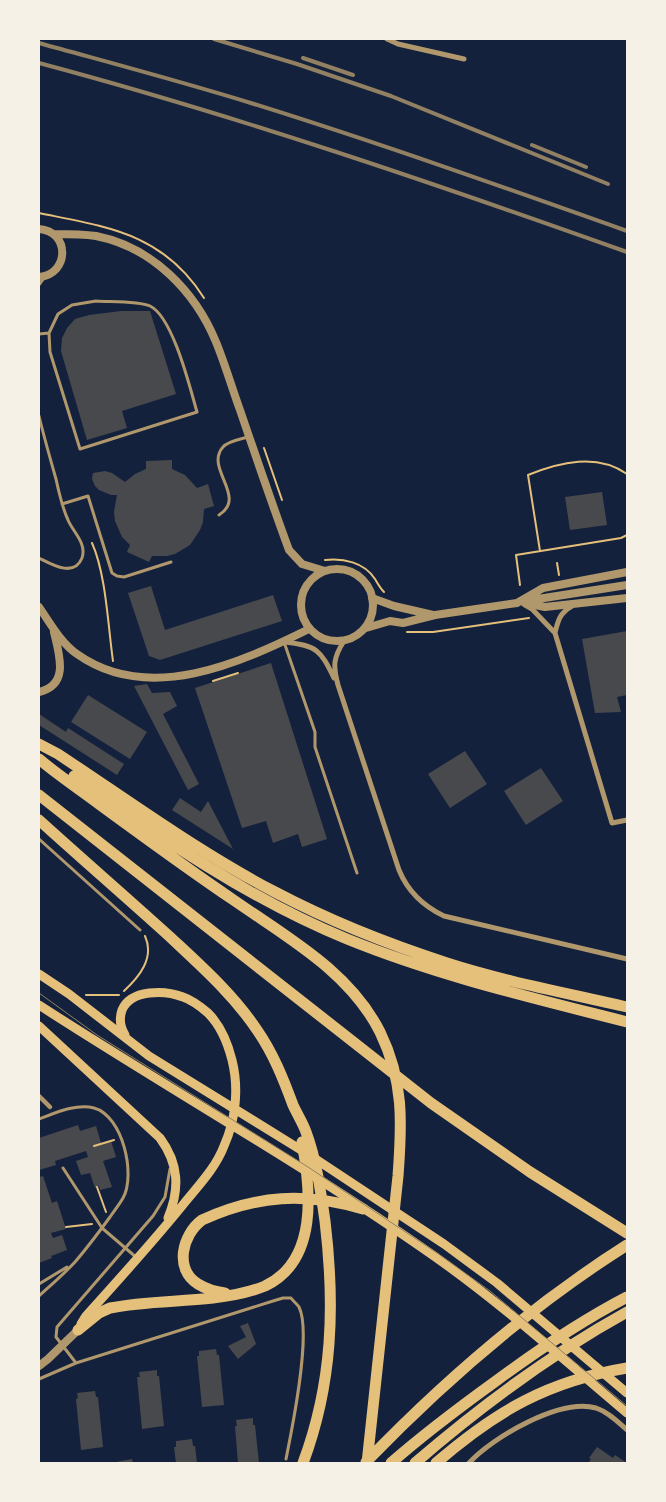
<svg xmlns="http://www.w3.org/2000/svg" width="666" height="1502" font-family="Quicksand,sans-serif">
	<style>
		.building { fill: #48494c }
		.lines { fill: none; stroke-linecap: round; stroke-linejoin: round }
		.path { stroke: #e5c07b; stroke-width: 2 }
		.service { stroke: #b1986c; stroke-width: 3 }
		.pedestrian { stroke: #b1986c; stroke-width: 4.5 }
		.minor { stroke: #b1986c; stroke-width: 5 }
		.tertiary { stroke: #b1986c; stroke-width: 8 }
		.secondary { stroke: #e5c07b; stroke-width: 9 }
		.motorway { stroke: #e5c07b; stroke-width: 11 }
		.tram { stroke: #918062; stroke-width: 1 }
		.rail { stroke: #918062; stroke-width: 4 }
	</style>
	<rect width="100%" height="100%" fill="#14213d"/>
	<path class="building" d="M 121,311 L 150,311 L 176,394 L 122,411 L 127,428 L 87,440 L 61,351 L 62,338 L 67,328 L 75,319 L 89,315 Z
		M 172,460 L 172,469 L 185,475 L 197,488 L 208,484 L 214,506 L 204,509 L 203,522 L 200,530 L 190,545 L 175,554 L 167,556 L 152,556 L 149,562 L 127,552 L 130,545 L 122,537 L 115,521 L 114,512 L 117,495 L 111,495 L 99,490 L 95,486 L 92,479 L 93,473 L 105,471 L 112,473 L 125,482 L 135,474 L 146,469 L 146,461 Z
		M 602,492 L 607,525 L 570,530 L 565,497 Z
		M 151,586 L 165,630 L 273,595 L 282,621 L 160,660 L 149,656 L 128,593 Z
		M 627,631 L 627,695 L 617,697 L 621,712 L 595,713 L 582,639 Z
		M 271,663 L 327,839 L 302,847 L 298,834 L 273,843 L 266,821 L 242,828 L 195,688 Z
		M 147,684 L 152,693 L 170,692 L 177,706 L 163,714 L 199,784 L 188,790 L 134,686 Z
		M 88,695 L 147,732 L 130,759 L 71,722 Z
		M 39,714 L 66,732 L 68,728 L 124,764 L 117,775 L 39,725 Z
		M 465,751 L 487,784 L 450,808 L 428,774 Z
		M 541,768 L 563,801 L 526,825 L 504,791 Z
		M 180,798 L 201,812 L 208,801 L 233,849 L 172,810 Z
		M 78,1125 L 80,1131 L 96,1126 L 101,1143 L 111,1141 L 116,1157 L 103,1161 L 112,1187 L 100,1190 L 99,1186 L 95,1188 L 90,1173 L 81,1175 L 76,1161 L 88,1157 L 86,1151 L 55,1161 L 56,1165 L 39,1170 L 39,1138 Z
		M 43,1176 L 52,1203 L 57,1201 L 66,1229 L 51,1233 L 53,1238 L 62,1235 L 67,1250 L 51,1256 L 52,1258 L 39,1263 L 39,1177 Z
		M 248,1323 L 256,1344 L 238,1359 L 228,1346 L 246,1337 L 240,1326 Z
		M 216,1349 L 217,1355 L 219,1355 L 224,1405 L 202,1407 L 197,1356 L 199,1356 L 199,1351 Z
		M 157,1370 L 157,1376 L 159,1376 L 164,1426 L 142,1429 L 137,1377 L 140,1377 L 139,1372 Z
		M 95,1391 L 96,1397 L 98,1397 L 103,1447 L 81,1450 L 76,1399 L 78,1398 L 77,1393 Z
		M 253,1418 L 253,1425 L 255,1425 L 259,1463 L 238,1463 L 235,1426 L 237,1426 L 236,1420 Z
		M 192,1439 L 193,1446 L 195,1446 L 197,1463 L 176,1463 L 174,1447 L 176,1447 L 176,1441 Z
		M 597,1447 L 613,1458 L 615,1455 L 627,1463 L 588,1463 L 591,1459 L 589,1458 Z
		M 132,1459 L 133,1463 L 116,1463 L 116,1462 Z"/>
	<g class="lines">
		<path class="path" d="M 39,213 C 107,227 163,233 204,298
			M 264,448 L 282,500
			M 92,543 C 106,574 108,626 113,661
			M 540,551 L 528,475 C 560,462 597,453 627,474
			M 325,560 C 343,558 364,562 375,579 C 378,584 380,588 384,592
			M 557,563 L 559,575
			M 520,585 L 516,555 L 621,538 L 627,535
			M 407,632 L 433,632 L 529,618
			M 213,681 L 238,673
			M 124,991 C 139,977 155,958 145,936
			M 86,995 L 119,995
			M 39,1069 L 39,1075
			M 94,1146 L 114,1140
			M 97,1187 L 106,1212
			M 66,1227 L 92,1224"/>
		<path class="service" d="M 39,285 L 44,278
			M 96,301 C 109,302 139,301 150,306 C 173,317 190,388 197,412 L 80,449 L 50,352 L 49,333 L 58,314 L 72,305 Z
			M 39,334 L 49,333
			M 39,416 C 44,437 50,458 56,479 C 59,493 62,507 68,520 C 73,532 87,543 82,558 C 74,578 51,564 39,558
			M 62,504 L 88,496 L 112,573 L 117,576 L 124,577 L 171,562
			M 219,515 C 248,497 204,468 223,447 C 228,441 241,439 248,437
			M 284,642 L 315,732 L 315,747 L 357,873
			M 39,839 L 140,930
			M 39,1119 C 55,1113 77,1103 94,1108 C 123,1116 136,1175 123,1198 C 119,1205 114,1211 110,1217 C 99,1232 87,1248 75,1262 C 64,1274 51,1285 39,1296
			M 63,1168 L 102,1228 L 137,1258
			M 39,1284 L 67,1267
			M 76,1363 L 56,1337 L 57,1327 L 153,1216 L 165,1197 L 170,1169
			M 39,1379 L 76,1363 L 273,1301 L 283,1298 L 291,1298 C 293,1301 297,1304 299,1307 C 312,1333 292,1429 286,1459"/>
		<path class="pedestrian" d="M 39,1096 L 50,1107"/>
		<path class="minor" d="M 387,39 L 398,44 L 464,59
			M 525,605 L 532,609 L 555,633 L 612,823 L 627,820
			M 555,633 C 558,620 560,613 572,606
			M 344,641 C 333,658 333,666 338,685 L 399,870 C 408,892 423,906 444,916 L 627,959
			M 285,642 C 317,646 320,649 334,678
			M 469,1463 C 493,1437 560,1398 596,1408 C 608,1412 618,1422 627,1430"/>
		<path class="tertiary" d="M 39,229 C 70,231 70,274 39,277
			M 54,234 C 68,234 82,234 96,236 C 152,247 195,291 216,342 C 225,364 232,388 240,410 C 256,457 272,504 289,550 L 302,564 L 325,571
			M301 605a36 36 0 1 1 72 0a36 36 0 1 1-72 0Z
			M 372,598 L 394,606 L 433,615
			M 525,601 L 627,585
			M 525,603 L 545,607 L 627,598
			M 39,607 C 50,623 61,643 77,654 C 149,705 240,663 309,629
			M 366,628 L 390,621 L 403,623 L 435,615 L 517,603 L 543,588 L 627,572
			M 39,692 C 70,685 59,654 54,632
			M 39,1366 L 48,1359 L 78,1330"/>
		<path class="secondary" d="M 39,974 L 69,994 L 149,1056 L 314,1158 L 444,1244 L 497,1283 L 627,1393
			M 39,1005 C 170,1090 306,1166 434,1256 C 502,1304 564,1360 627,1413
			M 39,1026 L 160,1138 C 179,1164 180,1189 168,1218
			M 81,1324 L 86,1316 C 120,1278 154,1241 186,1201 C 200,1184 216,1167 224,1146 C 236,1119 239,1088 232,1060 C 228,1044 221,1026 208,1013 C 201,1007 192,1000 183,997 C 165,990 131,989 122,1010 C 119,1019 120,1027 125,1035"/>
		<path class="motorway" d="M 39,744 L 58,754 C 129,801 200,853 275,892 C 330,921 388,944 447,963 C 506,982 567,993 627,1007
			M 39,759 C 58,775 79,789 99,804 C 144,837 189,870 235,901 C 288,938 350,972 380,1032 C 404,1081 402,1123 398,1176 L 367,1463
			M 74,776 C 161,838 249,899 347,939 C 438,976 533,998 627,1022
			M 39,795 L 431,1103 L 530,1172 L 627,1233
			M 39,820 C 82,859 126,897 169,936 C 200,965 233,994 257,1030 C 273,1053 283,1078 293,1105 C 297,1114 303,1123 306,1132 C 316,1158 321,1193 325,1221 C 335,1305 333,1383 303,1463
			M 225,1293 C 216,1292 206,1289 198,1284 C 174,1269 182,1235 202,1220 C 257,1195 305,1192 363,1209
			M 78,1330 L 99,1313 L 110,1308 C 144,1301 179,1302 213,1298 C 230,1296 248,1293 265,1286 C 318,1261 311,1191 302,1142
			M 366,1462 C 445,1380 531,1306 627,1245
			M 391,1463 C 424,1434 460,1407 496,1381 C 538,1350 581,1321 627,1297
			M 415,1463 C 481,1406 551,1354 627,1312
			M 436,1463 C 496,1411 548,1381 627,1368"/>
		<path class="tram" d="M 39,993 L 97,1035 L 308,1167 L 437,1253 L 490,1291 L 627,1406"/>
		<path class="rail" d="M 214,39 L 297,64 L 391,96 L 608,184
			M 39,43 C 111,63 183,82 254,104 C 379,143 503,187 627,231
			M 303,58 L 353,75
			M 39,63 C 238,116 433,183 627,252
			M 532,145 L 586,167"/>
	</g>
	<rect width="666" height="1502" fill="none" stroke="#f6f1e7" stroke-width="80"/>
</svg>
